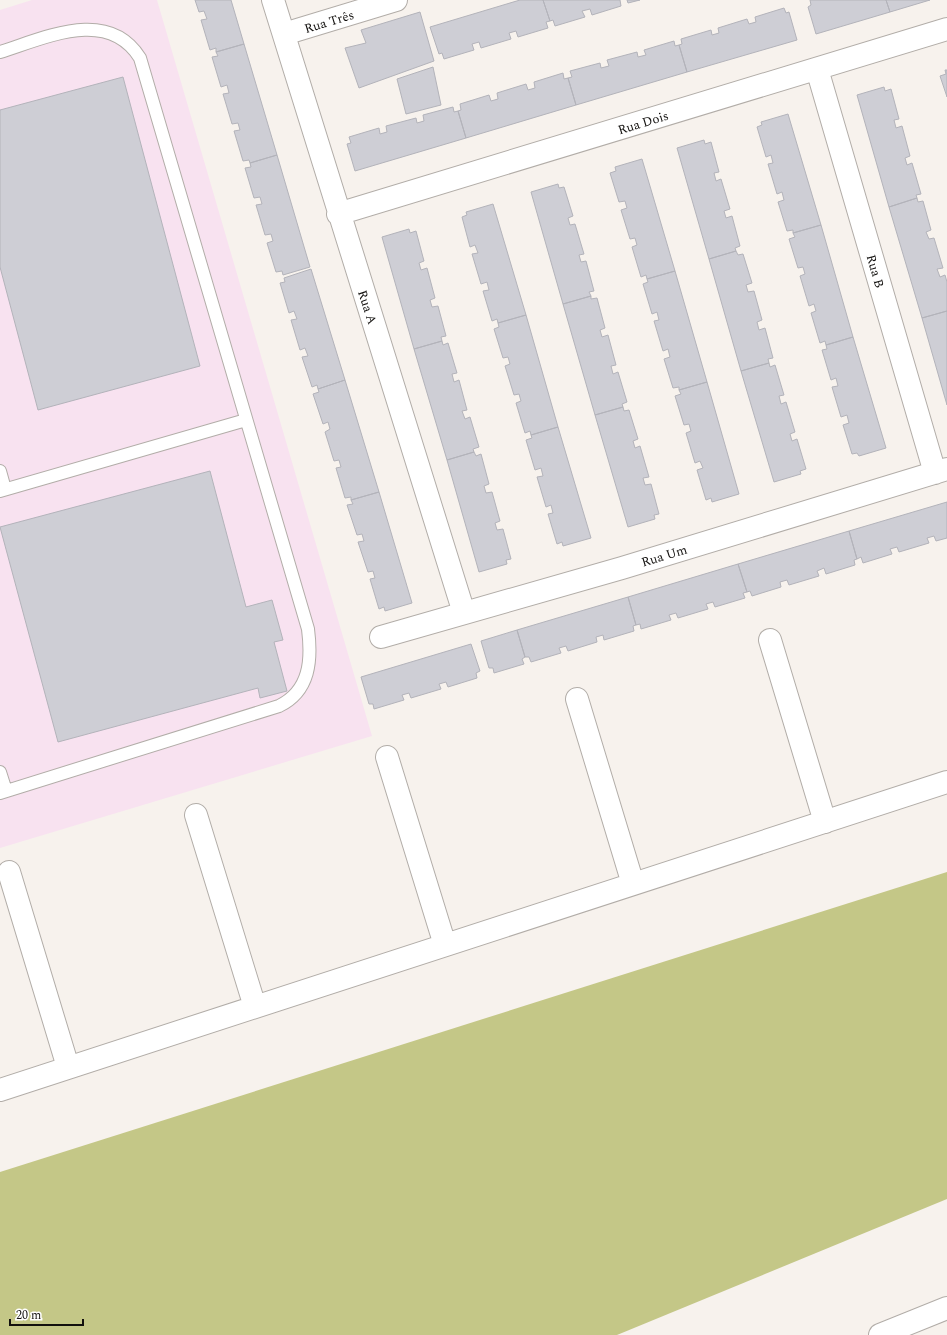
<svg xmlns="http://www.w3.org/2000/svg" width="947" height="1335" font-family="Spectral,serif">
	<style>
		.industrial { fill: #f8e2f0 }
		.green { fill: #c4c787 }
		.building { fill: #ceced5; stroke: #b3b3ba }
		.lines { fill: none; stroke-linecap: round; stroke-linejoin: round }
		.service-casing { stroke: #b2ada8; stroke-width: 14 }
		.minor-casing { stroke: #b2ada8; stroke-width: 24 }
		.service { stroke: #fff; stroke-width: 12 }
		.minor { stroke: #fff; stroke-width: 22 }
		.labels { text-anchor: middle; stroke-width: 3; stroke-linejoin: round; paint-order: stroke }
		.street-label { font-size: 13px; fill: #12100e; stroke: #fff }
	</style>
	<rect width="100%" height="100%" fill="#f7f2ed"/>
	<path class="industrial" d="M 32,0 L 157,0 L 372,736 L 0,848 L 0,10 Z"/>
	<path class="green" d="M 947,872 L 947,1199 L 617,1335 L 0,1335 L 0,1172 Z"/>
	<path class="building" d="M 195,0 L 231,0 L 244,44 L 216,52 L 216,48 L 210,50 L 201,20 L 207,19 L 204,11 L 199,12 Z
		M 520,0 L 543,0 L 550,21 L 546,22 L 548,28 L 518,37 L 516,31 L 509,33 L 511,39 L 481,48 L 479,42 L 472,44 L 474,50 L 444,59 L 442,53 L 439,54 L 430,27 Z
		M 543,0 L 620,0 L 621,6 L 592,15 L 590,9 L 582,11 L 585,17 L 555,26 L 553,20 L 550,21 Z
		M 627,0 L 640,0 L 628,3 Z
		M 810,0 L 886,0 L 890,12 L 816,34 L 808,7 L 811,5 Z
		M 886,0 L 930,0 L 890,12 Z
		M 784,8 L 786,13 L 789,12 L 797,40 L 687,72 L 679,45 L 682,44 L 681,39 L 711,30 L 712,35 L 719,33 L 718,28 L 747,19 L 749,24 L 756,22 L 755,17 Z
		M 420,12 L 434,61 L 359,88 L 345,48 L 366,43 L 361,30 Z
		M 674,41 L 675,46 L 679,45 L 687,72 L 576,105 L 568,78 L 572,77 L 570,71 L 600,63 L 601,68 L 609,66 L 607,60 L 637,52 L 638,57 L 646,55 L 644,50 Z
		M 244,44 L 277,155 L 250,163 L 249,160 L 243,161 L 234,131 L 240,130 L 238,123 L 232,124 L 223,94 L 229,93 L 227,85 L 221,87 L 212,57 L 218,56 L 216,52 Z
		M 433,67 L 441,105 L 406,114 L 397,79 Z
		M 945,70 L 947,70 L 947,97 L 940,76 L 946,74 Z
		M 563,73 L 564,79 L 568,78 L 576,105 L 466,138 L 458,111 L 461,110 L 460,104 L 489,95 L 491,101 L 498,99 L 497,93 L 526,84 L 528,90 L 535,88 L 534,82 Z
		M 123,77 L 200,366 L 38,410 L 0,267 L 0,110 Z
		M 884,87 L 885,91 L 891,89 L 899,119 L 894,120 L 896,128 L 902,126 L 910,156 L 905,158 L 907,165 L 912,163 L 921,194 L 916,195 L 917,198 L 889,207 L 857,95 Z
		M 453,107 L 454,112 L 458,111 L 466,138 L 355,171 L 347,144 L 351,143 L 349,137 L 379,128 L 380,134 L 387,132 L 386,126 L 416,118 L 417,123 L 424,121 L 423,115 Z
		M 788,114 L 821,225 L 793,233 L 793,230 L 787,231 L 778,202 L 784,200 L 782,192 L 777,194 L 768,164 L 773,163 L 771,155 L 766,157 L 757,127 L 762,125 L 761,122 Z
		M 704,140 L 705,144 L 711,142 L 719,172 L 714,173 L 716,181 L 721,179 L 730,209 L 724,211 L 726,218 L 732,216 L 740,246 L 735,248 L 736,251 L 709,259 L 677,148 Z
		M 277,155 L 310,267 L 283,275 L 282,271 L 276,272 L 267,243 L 273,241 L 271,234 L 265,235 L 256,205 L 262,204 L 260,197 L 254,198 L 245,168 L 251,167 L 250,163 Z
		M 642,159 L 675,271 L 647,279 L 646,275 L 641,277 L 632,247 L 637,245 L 635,238 L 630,239 L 621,210 L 627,208 L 625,201 L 619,202 L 610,173 L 616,171 L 615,167 Z
		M 558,184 L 559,188 L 564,187 L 573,216 L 568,218 L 570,225 L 575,224 L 584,254 L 579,255 L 581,262 L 586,261 L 594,291 L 589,292 L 591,296 L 563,304 L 531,192 Z
		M 917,198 L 918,202 L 923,201 L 931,230 L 926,232 L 929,239 L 934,238 L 943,268 L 937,269 L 940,277 L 945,275 L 947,282 L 947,311 L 922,318 L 889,207 Z
		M 493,204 L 526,315 L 498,323 L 497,319 L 492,321 L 483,291 L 489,290 L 487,282 L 481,284 L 472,254 L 478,253 L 475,245 L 470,247 L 462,217 L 467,215 L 466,212 Z
		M 821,225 L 853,337 L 826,345 L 825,341 L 820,343 L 811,313 L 816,311 L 814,304 L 809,306 L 800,276 L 805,274 L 803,267 L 798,268 L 789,239 L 795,237 L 793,233 Z
		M 409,229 L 410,233 L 416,231 L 424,261 L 419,263 L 421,270 L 427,268 L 435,298 L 430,300 L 432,307 L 438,306 L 446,336 L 441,337 L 442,341 L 414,349 L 382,237 Z
		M 736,251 L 738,255 L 743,254 L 752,283 L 746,285 L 748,292 L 754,291 L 762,320 L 757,322 L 759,330 L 765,328 L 773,358 L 768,359 L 769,363 L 741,371 L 709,259 Z
		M 311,269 L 345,380 L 318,389 L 317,385 L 312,387 L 302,357 L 308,356 L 305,348 L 300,350 L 291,320 L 297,319 L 294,311 L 289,313 L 280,283 L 285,282 L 284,278 Z
		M 675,271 L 707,382 L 679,390 L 679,387 L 673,388 L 664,359 L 670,357 L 668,349 L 663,351 L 654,321 L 659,320 L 657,312 L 652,314 L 643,284 L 648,282 L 647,279 Z
		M 591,296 L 591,299 L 597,298 L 605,328 L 600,330 L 602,337 L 608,335 L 616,365 L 611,366 L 613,374 L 618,372 L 627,402 L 622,404 L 623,407 L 595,415 L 563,304 Z
		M 947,311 L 947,405 L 922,318 Z
		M 526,315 L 558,427 L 531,435 L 530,431 L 525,433 L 516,403 L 521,401 L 519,394 L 514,395 L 505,366 L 510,364 L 508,357 L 503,358 L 494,329 L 499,327 L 498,323 Z
		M 853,337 L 886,448 L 859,456 L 857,453 L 852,454 L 843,425 L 849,423 L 847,415 L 841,417 L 832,387 L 838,386 L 836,378 L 831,380 L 822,350 L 827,349 L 826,345 Z
		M 442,341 L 443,345 L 448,343 L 457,373 L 452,374 L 454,382 L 459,380 L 467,410 L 462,411 L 465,419 L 470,417 L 479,447 L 473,449 L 474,452 L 447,460 L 414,349 Z
		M 769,363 L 770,367 L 775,365 L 784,395 L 779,396 L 781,404 L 786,402 L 795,432 L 790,434 L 792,441 L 797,439 L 806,469 L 800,471 L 801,474 L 774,482 L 741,371 Z
		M 345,380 L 379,492 L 351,500 L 351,497 L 345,498 L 336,468 L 341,467 L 339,460 L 334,461 L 325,432 L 330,429 L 328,422 L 323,424 L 313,394 L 319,392 L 318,389 Z
		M 707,382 L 739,494 L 712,502 L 711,498 L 706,500 L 697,470 L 703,468 L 700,461 L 695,463 L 686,433 L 691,431 L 689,424 L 684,425 L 675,396 L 681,394 L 679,390 Z
		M 623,407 L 624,411 L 629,410 L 638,439 L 633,441 L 635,448 L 640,446 L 649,477 L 643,478 L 645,485 L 651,484 L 659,514 L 654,515 L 655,519 L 628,527 L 595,415 Z
		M 558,427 L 591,538 L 563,546 L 562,542 L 557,544 L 548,514 L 553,513 L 551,505 L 546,507 L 537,477 L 543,476 L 541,468 L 535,470 L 526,440 L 532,438 L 531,435 Z
		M 474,452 L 476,456 L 481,454 L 489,484 L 484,486 L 486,493 L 492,492 L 500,521 L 495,523 L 497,530 L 503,529 L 511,559 L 506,560 L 507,564 L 479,572 L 447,460 Z
		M 210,471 L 246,607 L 272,600 L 283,640 L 274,642 L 287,691 L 260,698 L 258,688 L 58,742 L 0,527 Z
		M 379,492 L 412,603 L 385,611 L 384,607 L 379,609 L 370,579 L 375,578 L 373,571 L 368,572 L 358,542 L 364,541 L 362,534 L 357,535 L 347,505 L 353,504 L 351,500 Z
		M 947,502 L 947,538 L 936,541 L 934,536 L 927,538 L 929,543 L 899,552 L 897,547 L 890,549 L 892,554 L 863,563 L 861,557 L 857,559 L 849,531 Z
		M 849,531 L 857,559 L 854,560 L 855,565 L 826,574 L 824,568 L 817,571 L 819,576 L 789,585 L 787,580 L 780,582 L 781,587 L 752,596 L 750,591 L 747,592 L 738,564 Z
		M 738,564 L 747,592 L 743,593 L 745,598 L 715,607 L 713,602 L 706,604 L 708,609 L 678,618 L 676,613 L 669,615 L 671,620 L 641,629 L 640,624 L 636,625 L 628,597 Z
		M 628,597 L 636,625 L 633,626 L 634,631 L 604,640 L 603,635 L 596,637 L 597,642 L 568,651 L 566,646 L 559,648 L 561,653 L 531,662 L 529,657 L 525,657 L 517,630 Z
		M 517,630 L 525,657 L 522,659 L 524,664 L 494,673 L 493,668 L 489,668 L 481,641 Z
		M 471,644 L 480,671 L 476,673 L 477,678 L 448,687 L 446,682 L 439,684 L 441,689 L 411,698 L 409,693 L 402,695 L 404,700 L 374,709 L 373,704 L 369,704 L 361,677 Z"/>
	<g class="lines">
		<defs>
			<path id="service" d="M 0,52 C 45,38 108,7 140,58 L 308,629 C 312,660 310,691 279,706 L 0,793
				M 0,471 L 5,489
				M 0,491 L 246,420
				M 0,772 L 6,791"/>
			<path id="minor" d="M 273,0 L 464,613
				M 284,34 L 396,0
				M 817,69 L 935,473
				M 338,214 L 947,29
				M 381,637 L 622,568 L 947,469
				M 770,640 L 825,822
				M 577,699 L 633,884
				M 387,757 L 445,945
				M 196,815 L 255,1007
				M 9,872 L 68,1067
				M 0,1090 L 947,782
				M 880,1335 L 947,1308"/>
		</defs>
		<use href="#service" class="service-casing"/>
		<use href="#minor" class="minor-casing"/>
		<use href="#service" class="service"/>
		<use href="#minor" class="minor"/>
	</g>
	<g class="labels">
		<g class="street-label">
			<text transform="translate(329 21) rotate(-17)" y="5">Rua Três</text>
			<text transform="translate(643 122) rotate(-17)" y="5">Rua Dois</text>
			<text transform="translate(876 271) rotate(74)" y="5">Rua B</text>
			<text transform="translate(368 307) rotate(72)" y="5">Rua A</text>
			<text transform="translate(664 555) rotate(-17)" y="5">Rua Um</text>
		</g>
	</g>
	<path d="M10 1319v6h73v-6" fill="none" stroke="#12100e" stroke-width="2"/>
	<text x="16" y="1319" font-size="12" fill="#12100e" stroke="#ffffff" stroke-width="3" paint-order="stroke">20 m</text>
</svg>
